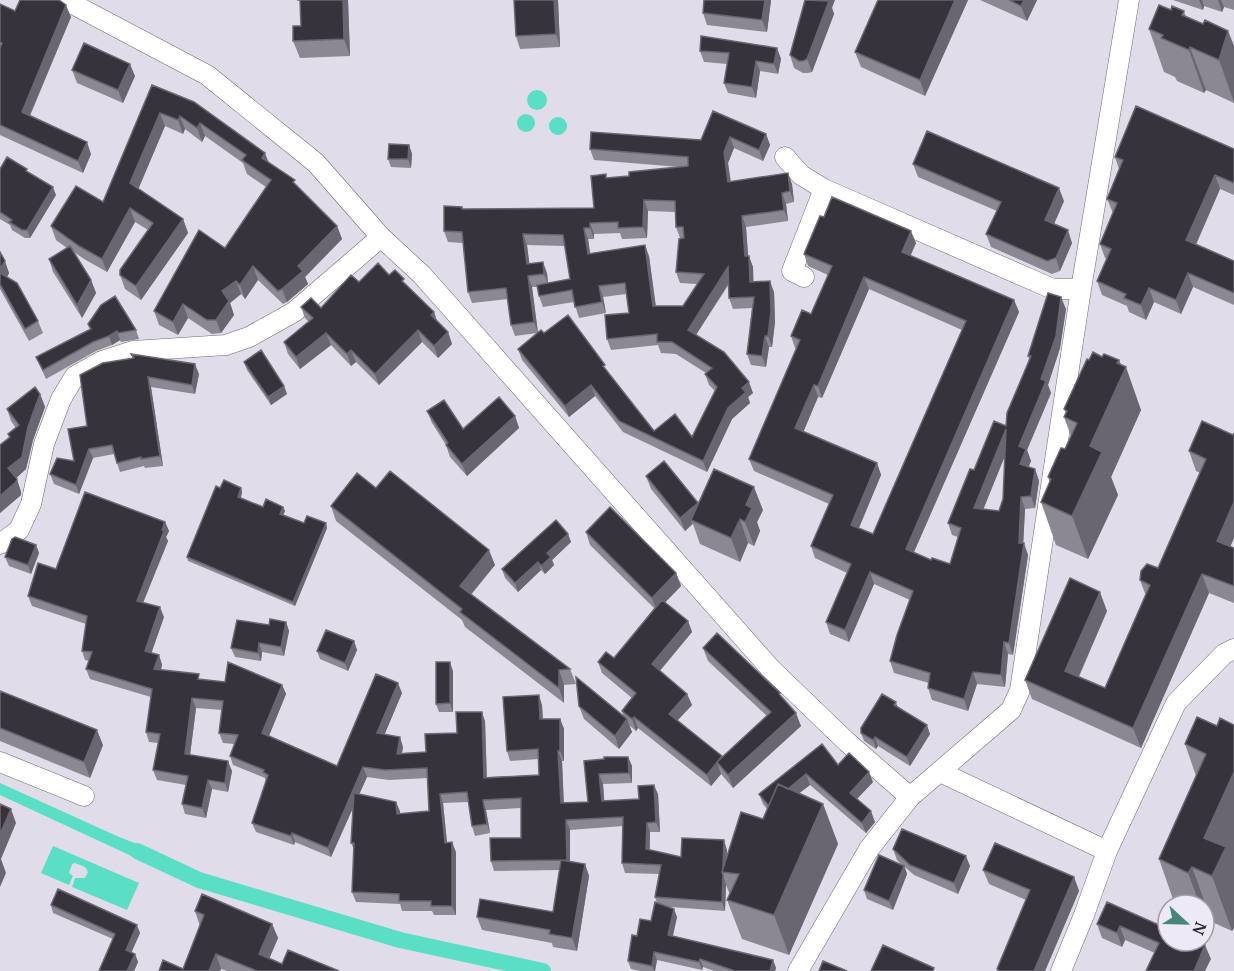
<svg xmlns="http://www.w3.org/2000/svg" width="1234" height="971" font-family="'PT Serif',serif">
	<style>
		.water { fill: #5adec5 }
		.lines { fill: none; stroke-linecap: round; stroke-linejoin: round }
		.canal { stroke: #5adec5; stroke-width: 16 }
		.street-casing { stroke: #6e6974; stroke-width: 21 }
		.street { stroke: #fff; stroke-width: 20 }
		.wall { fill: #8c8893; fill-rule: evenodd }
		.shaded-wall { fill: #6a6671 }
		.building { fill: #37333d; stroke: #6a6671; stroke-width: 1.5; fill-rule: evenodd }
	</style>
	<rect width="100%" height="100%" fill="#e1dce9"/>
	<path class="water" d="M527 100a10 10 0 1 1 20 0a10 10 0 1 1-20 0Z
		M517 123a9 9 0 1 1 18 0a9 9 0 1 1-18 0Z
		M549 126a9 9 0 1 1 18 0a9 9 0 1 1-18 0Z
		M 0,783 L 119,837 L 158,852 L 153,866 L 0,795 Z
		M 53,846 L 139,883 L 127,910 L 72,887 L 75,878 L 85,878 L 88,872 L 85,867 L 75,863 L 72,864 L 69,873 L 73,876 L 69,885 L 41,873 Z"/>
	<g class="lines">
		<path class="canal" d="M 137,851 L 199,880 L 400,940 L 543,971"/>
		<defs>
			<path id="street" d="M 65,0 L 207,75 L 316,163 L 381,237 L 422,275 L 771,669 L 847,742 L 910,797
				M 785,157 L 801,175 L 824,189 L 1053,289 L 1081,289
				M 804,277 L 792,271 L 824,189
				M 0,544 L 19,530 L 31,504 L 44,444 L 61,399 L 75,376 L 102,361 L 133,351 L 226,345 L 249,337 L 294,312 L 381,237
				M 0,762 L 84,796
				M 940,772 L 1107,851 L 1176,703 L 1224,654 L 1234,649
				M 798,971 L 869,849 L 910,797 L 1011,710 L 1020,690 L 1081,289 L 1129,0
				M 1061,971 L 1084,915 L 1107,851"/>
		</defs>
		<use href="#street" class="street-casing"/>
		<use href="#street" class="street"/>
	</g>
	<path class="wall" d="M 297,0 L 348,0 L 350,56 L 300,58 L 293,41 L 301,26 L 300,1 L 297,1 Z
		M 558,0 L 560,47 L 520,49 L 516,36 Z
		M 704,0 L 771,0 L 767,32 L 707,25 L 703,13 Z
		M 968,0 L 925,96 L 861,67 L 855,52 Z
		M 980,0 L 1037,0 L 1027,21 Z
		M 1173,0 L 1234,0 L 1234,10 L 1224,7 L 1222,12 L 1204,6 L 1203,10 Z
		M 0,4 L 15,11 L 71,17 L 30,116 L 91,154 L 83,173 L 0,135 Z
		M 832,8 L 834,14 L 812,72 L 808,73 L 803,73 L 794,68 L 790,55 Z
		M 1171,10 L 1184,11 L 1186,17 L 1203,24 L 1228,31 L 1234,46 L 1234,103 L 1206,90 L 1204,93 L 1177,81 L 1175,77 L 1164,72 L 1149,29 Z
		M 777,48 L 781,59 L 778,74 L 760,71 L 756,98 L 728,93 L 724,83 L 727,64 L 704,62 L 700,51 Z
		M 72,70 L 135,76 L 123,103 L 77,83 Z
		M 152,85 L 269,162 L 296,185 L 337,226 L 342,239 L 305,277 L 308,284 L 287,302 L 283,304 L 258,280 L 245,299 L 241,294 L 230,303 L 234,315 L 221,333 L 212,334 L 188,318 L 178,335 L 159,325 L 154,311 L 225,248 L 266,187 L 247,174 L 243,163 L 205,136 L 202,142 L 185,129 L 183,134 L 165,126 L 138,189 L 183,219 L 188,233 L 141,300 L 125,289 L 120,275 L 148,230 L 135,222 L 107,272 L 84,259 L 74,252 L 91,280 L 96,293 L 82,318 L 53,272 L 49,259 L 67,248 L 56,240 L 51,226 L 103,202 Z
		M 766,134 L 770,145 L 763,161 L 734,148 L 728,163 L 731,182 L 792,184 L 794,202 L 786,204 L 788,221 L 746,227 L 748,256 L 753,267 L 753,282 L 774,292 L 775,322 L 772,347 L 769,347 L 766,367 L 751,365 L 747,354 L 752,308 L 733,309 L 729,298 L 729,284 L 696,335 L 753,393 L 748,397 L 750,403 L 732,419 L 707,472 L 623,432 L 595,396 L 569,417 L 522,360 L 518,349 L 537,333 L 515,336 L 511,325 L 508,299 L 472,303 L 468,292 L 463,243 L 448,242 L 444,231 L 462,207 L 462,209 L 594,208 L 607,178 L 629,176 L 680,167 L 594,160 L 590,149 ZM 648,211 L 675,212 L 676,227 L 680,238 L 684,238 L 676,272 L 680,283 L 697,284 L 683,306 L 656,306 L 649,256 L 590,254 L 588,239 L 594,239 L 594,234 L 620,233 L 622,239 L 647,238 ZM 527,245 L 565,246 L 570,279 L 548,283 L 547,273 L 529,264 ZM 532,287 L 537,287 L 539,296 L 543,307 L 574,302 L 579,318 L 606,313 L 603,297 L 626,294 L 629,313 L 607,339 L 611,350 L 658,345 L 661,353 L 676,354 L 706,373 L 705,374 L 709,385 L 715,391 L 692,437 L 654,431 L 608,372 L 544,333 L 538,333 Z
		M 409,145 L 412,154 L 411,168 L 391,167 L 388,159 Z
		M 1234,149 L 1234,195 L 1220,189 L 1196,245 L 1234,261 L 1234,305 L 1193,287 L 1181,314 L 1154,302 L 1146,320 L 1129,312 L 1127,306 L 1102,295 L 1097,281 L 1107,259 L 1105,258 L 1100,244 L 1113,213 L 1107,199 L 1119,169 L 1115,157 Z
		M 913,164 L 1064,201 L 1054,224 L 1072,243 L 1060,271 L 1052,274 L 991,247 L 986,234 L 997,211 L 918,177 Z
		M 0,169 L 28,172 L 56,195 L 30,238 L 25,238 L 12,230 L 10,225 L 0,219 Z
		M 916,243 L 910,255 L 1014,300 L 1019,312 L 914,552 L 931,560 L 950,564 L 958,537 L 952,535 L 948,523 L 974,470 L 1006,426 L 1029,359 L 1028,356 L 1066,309 L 1060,348 L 1048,385 L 1051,393 L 1027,450 L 1031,461 L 1028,467 L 1035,469 L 1039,481 L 1035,508 L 1025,509 L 1023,543 L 1028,555 L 1013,655 L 1008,654 L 1005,687 L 977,684 L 968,711 L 932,700 L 928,688 L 929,683 L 894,673 L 890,661 L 910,600 L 874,584 L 849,642 L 830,634 L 826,622 L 847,573 L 815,558 L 811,546 L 829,504 L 754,471 L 749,459 L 797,348 L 795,348 L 791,336 L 811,314 L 828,275 L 808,266 L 804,254 ZM 869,289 L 962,330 L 873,534 L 859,528 L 881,475 L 877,463 L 803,432 L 818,397 L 822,398 ZM 1005,455 L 1003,499 L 999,511 L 983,509 Z
		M 0,252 L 9,273 L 7,277 L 38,321 L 43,333 L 29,341 L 0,289 Z
		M 389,275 L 406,284 L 434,312 L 437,322 L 448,332 L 452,344 L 438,358 L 422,342 L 379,385 L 356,362 L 351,366 L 331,345 L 300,369 L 288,354 L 284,342 L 309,322 L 305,318 L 301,307 L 321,308 L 359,282 Z
		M 88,324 L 136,330 L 139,339 L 121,342 L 120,340 L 112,345 L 96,351 L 46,379 L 36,357 L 90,329 Z
		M 131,354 L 199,374 L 195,394 L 151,387 L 163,466 L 145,468 L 144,466 L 120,472 L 114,454 L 93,458 L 79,494 L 54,484 L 50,474 L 74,461 L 87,426 L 133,358 Z
		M 1102,357 L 1119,360 L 1141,410 L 1111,477 L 1118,495 L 1088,559 L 1056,545 L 1041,502 L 1050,483 L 1048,477 L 1065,449 L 1071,436 L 1064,417 L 1066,413 L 1064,409 L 1089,360 Z
		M 244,362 L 284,386 L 287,394 L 271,405 L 247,370 Z
		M 40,394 L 45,407 L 33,440 L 26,469 L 16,478 L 21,492 L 21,495 L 0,513 L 9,437 L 8,434 L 16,428 L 11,421 L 7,409 Z
		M 427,411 L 463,429 L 515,416 L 519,428 L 467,476 L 450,457 L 446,445 L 432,423 Z
		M 1234,433 L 1234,538 L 1230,547 L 1234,548 L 1234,603 L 1209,593 L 1141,748 L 1032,699 L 1025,680 L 1107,611 L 1079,677 L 1105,688 L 1146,596 L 1140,580 L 1158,568 L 1200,473 L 1196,471 L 1189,451 L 1233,435 Z
		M 646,476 L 698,504 L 763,510 L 757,522 L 760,531 L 754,546 L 748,543 L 740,562 L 700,544 L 693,524 L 685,531 L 651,489 Z
		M 220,488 L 241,488 L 242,492 L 241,498 L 263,507 L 283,507 L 285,511 L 283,515 L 304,523 L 326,523 L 327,528 L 295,606 L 188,561 L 187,557 Z
		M 376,488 L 495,565 L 471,595 L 570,669 L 576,684 L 564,685 L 564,703 L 465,627 L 462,620 L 336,521 L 331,506 Z
		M 165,522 L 169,531 L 166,537 L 168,541 L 143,603 L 164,617 L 151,653 L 159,655 L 162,665 L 161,670 L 201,680 L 225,682 L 282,685 L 286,694 L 269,736 L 337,766 L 402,693 L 384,735 L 403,747 L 402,753 L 426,752 L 457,733 L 485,721 L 487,777 L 539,775 L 539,759 L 510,761 L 507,751 L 542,705 L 543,719 L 560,719 L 564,729 L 564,761 L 562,761 L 564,803 L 588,802 L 584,761 L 628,757 L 632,766 L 632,783 L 603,784 L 604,801 L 639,799 L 658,794 L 660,832 L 650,832 L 650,850 L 681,857 L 727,850 L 727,855 L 763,819 L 767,809 L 763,804 L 759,794 L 822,744 L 838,765 L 873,782 L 857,799 L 875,822 L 866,833 L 810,785 L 799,793 L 823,804 L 838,844 L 789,955 L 742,939 L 727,900 L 730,895 L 726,885 L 725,911 L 670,907 L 677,917 L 673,936 L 773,960 L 776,968 L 775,971 L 714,971 L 703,967 L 702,970 L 657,960 L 655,971 L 640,971 L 631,969 L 628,961 L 637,936 L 651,921 L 657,903 L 655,897 L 659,874 L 625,873 L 622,863 L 623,826 L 570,830 L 570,861 L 585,864 L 589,876 L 577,951 L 553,947 L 552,943 L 482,930 L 477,917 L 553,912 L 559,870 L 494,871 L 491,861 L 521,838 L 521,808 L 486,810 L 490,833 L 475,836 L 472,826 L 468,802 L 443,803 L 447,843 L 456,852 L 456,915 L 434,915 L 432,911 L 402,911 L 400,904 L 356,902 L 352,892 L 354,850 L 351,843 L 353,807 L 331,857 L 295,842 L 294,845 L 256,832 L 252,823 L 266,782 L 265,778 L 233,765 L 230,756 L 234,744 L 223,743 L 219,733 L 222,710 L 196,708 L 190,755 L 232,771 L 228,792 L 212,789 L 206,818 L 185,814 L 182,804 L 186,785 L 157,780 L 153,770 L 158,743 L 149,742 L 146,732 L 151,697 L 90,679 L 86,669 L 89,661 L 85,660 L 82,651 L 86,624 L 32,606 L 28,596 L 56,569 ZM 367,777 L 389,780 L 428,778 L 429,811 L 400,814 L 400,811 L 359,794 Z
		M 586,532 L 676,573 L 681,586 L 665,602 L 688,621 L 692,632 L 660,671 L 687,694 L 692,705 L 678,720 L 722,757 L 767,716 L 708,661 L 703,648 L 782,697 L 801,726 L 733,788 L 721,774 L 711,786 L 638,728 L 636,731 L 629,725 L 632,732 L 619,749 L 584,719 L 579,706 L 624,717 L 622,711 L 632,698 L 602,673 L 598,662 L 614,658 L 654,608 L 590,545 Z
		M 568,534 L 571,542 L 552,560 L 554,565 L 545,574 L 541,570 L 518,592 L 505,578 L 502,569 Z
		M 36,545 L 39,553 L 31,574 L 9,566 L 5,557 Z
		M 286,622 L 289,631 L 284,656 L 262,652 L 261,661 L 235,657 L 231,648 L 269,625 Z
		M 354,641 L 357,650 L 348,671 L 320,659 L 317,651 Z
		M 453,671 L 453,712 L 439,712 L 436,704 Z
		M 0,691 L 103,745 L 90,778 L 0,741 Z
		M 896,702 L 898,707 L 930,734 L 910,766 L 878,746 L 876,749 L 864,741 L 861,733 Z
		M 1234,725 L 1234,928 L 1232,931 L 1212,922 L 1209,928 L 1204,926 L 1204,905 L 1175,905 L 1159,859 L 1196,776 L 1185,744 L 1217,726 Z
		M 893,849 L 970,866 L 958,894 L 914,875 L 905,867 L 907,874 L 893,910 L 867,899 L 864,890 L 902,865 L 897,860 Z
		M 983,870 L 1074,877 L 1079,891 L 1045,971 L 997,971 L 997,969 L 1026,900 L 989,884 Z
		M 1107,902 L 1211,959 L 1155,953 L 1125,940 L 1122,947 L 1102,938 L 1097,924 Z
		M 51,905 L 140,933 L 131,952 L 135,954 L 138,962 L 134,971 L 99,971 L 113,939 L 53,913 Z
		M 195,911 L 272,924 L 278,938 L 269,958 L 282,964 L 339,971 L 227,971 L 221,969 L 220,971 L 159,971 L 183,969 L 200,926 Z"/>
	<path class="shaded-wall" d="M 343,0 L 348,0 L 350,56 L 344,39 Z
		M 554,0 L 558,0 L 560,47 L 556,34 Z
		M 765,0 L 771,0 L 767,32 L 762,20 Z
		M 826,0 L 835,0 L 832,8 L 834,14 L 812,72 L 807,59 Z
		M 955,0 L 968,0 L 925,96 L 920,80 Z
		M 1024,0 L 1037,0 L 1027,21 L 1021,6 Z
		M 1199,0 L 1202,0 L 1204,6 L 1203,10 Z
		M 1218,0 L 1221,0 L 1224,7 L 1222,12 Z
		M 66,5 L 71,17 L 26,124 L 22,112 Z
		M 1228,31 L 1234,46 L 1234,102 L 1219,60 Z
		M 1190,47 L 1206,90 L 1204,93 L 1189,50 Z
		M 777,48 L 781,59 L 778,74 L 774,64 Z
		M 756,61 L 760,71 L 756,98 L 752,87 Z
		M 130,64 L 135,76 L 123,103 L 118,90 Z
		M 160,113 L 165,126 L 135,197 L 130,183 Z
		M 180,116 L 185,129 L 183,134 L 178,120 Z
		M 200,123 L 205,136 L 202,142 L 197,128 Z
		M 766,134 L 770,145 L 763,161 L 759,150 Z
		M 730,137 L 734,148 L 728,163 L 732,193 L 728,182 L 724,152 Z
		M 87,142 L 91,154 L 83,173 L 78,161 Z
		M 409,145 L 412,154 L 411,168 L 408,159 Z
		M 265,153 L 270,166 L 262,158 Z
		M 788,173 L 792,184 L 794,202 L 790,191 Z
		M 1215,175 L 1220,189 L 1191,255 L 1186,240 Z
		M 53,187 L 56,195 L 30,238 L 27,230 Z
		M 1059,188 L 1064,201 L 1050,233 L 1045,220 Z
		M 782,193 L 786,204 L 788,221 L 784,210 Z
		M 644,200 L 648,211 L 647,238 L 643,227 Z
		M 130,208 L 135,222 L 107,272 L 102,259 Z
		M 742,216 L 746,227 L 749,267 L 745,256 Z
		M 183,219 L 188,233 L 141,300 L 136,286 Z
		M 590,223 L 594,234 L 594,239 L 590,228 Z
		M 337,226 L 342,239 L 305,277 L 308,284 L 287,302 L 282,289 L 298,266 Z
		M 584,228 L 588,239 L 592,265 L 588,254 Z
		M 1068,230 L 1072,243 L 1060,271 L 1056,258 Z
		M 911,231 L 916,243 L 907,264 L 902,252 Z
		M 523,234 L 527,245 L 531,275 L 527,264 Z
		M 645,245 L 649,256 L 657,317 L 653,306 Z
		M 749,256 L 753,267 L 754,293 L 750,282 Z
		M 5,261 L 9,273 L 3,284 L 0,276 L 0,269 Z
		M 543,262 L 547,273 L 548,285 L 544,274 Z
		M 253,266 L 258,280 L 245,299 L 240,285 Z
		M 728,267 L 732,278 L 692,341 L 688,330 Z
		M 1188,273 L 1193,287 L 1181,314 L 1176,300 Z
		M 528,276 L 532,287 L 538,333 L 534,322 Z
		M 864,277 L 869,289 L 822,398 L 818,386 Z
		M 91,280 L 96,293 L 82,318 L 77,305 Z
		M 236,281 L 241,294 L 230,303 L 234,315 L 221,333 L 216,320 L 222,291 Z
		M 770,281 L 774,292 L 775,322 L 772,347 L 768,336 Z
		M 599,286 L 603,297 L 606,313 L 602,302 Z
		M 1149,288 L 1154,302 L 1146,320 L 1141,305 Z
		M 1061,297 L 1066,309 L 1060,348 L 1048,385 L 1051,393 L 1027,450 L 1031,461 L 1025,476 L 1020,464 L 1019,446 L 1041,379 Z
		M 1014,300 L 1019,312 L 910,561 L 906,549 Z
		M 183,304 L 188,318 L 178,335 L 173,322 Z
		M 434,312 L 438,324 L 431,315 Z
		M 418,330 L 422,342 L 379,385 L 375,374 Z
		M 117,331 L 120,340 L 112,345 L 109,336 Z
		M 448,332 L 452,344 L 438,358 L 434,346 Z
		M 326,333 L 331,345 L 300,369 L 296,357 Z
		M 765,336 L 769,347 L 766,367 L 762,356 Z
		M 351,350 L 356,362 L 351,366 L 347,354 Z
		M 1119,360 L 1123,373 L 1126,367 L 1141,410 L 1111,477 L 1118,495 L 1088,559 L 1072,516 L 1090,446 Z
		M 195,364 L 199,374 L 195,394 L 192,385 Z
		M 148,377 L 151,387 L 163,466 L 160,456 Z
		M 749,382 L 753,393 L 748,397 L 750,403 L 732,419 L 707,472 L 703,461 L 728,408 L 742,388 Z
		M 591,385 L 595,396 L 569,417 L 565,406 Z
		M 814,385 L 818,397 L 800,440 L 795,428 Z
		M 284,386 L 287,394 L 271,405 L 268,397 Z
		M 40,394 L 45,407 L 33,440 L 26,469 L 13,481 L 8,468 L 28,427 Z
		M 515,416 L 519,428 L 467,476 L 462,464 Z
		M 1006,429 L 1011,441 L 979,520 L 974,508 Z
		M 89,449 L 93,458 L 79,494 L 76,485 Z
		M 877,463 L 881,475 L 855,537 L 851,525 Z
		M 1035,469 L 1039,481 L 1035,508 L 1031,496 Z
		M 17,479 L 21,492 L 21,495 L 0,513 L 0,496 Z
		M 754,487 L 763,510 L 757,522 L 760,531 L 754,546 L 745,522 L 746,505 Z
		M 241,488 L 242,492 L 240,501 L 238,497 Z
		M 1021,497 L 1025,509 L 1023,549 L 1024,543 L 1028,555 L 1013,655 L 1009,643 L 1019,543 Z
		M 1234,502 L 1234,538 L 1224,561 L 1217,541 Z
		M 698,503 L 703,516 L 691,520 L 692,524 L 685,531 L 680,518 Z
		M 283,507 L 285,511 L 282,518 L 280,514 Z
		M 740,519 L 748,543 L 740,562 L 731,538 Z
		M 165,522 L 169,531 L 166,537 L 168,541 L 140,610 L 137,601 Z
		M 326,523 L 327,528 L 295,606 L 293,602 Z
		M 568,534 L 571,542 L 552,560 L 554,565 L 545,574 L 541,566 L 547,553 Z
		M 36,545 L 39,553 L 31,574 L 28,565 Z
		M 489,550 L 495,565 L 465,601 L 460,586 Z
		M 538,562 L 541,570 L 518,592 L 515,583 Z
		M 870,572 L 874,584 L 849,642 L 845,630 Z
		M 676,573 L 681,586 L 657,611 L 652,598 Z
		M 1202,574 L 1209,593 L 1141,748 L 1133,728 Z
		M 1100,592 L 1107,611 L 1072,691 L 1065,671 Z
		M 160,607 L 164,617 L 149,660 L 145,651 Z
		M 688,621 L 692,632 L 656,675 L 652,664 Z
		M 286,622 L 289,631 L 284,656 L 281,647 Z
		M 354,641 L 357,650 L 348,671 L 345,663 Z
		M 1004,642 L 1008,654 L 1005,687 L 1001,675 Z
		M 259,643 L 262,652 L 261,661 L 258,653 Z
		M 159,655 L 162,665 L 158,679 L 154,669 Z
		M 450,662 L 453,671 L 453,712 L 450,703 Z
		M 559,670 L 564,685 L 564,703 L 559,688 Z
		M 973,672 L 977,684 L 968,711 L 964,699 Z
		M 398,683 L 402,693 L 381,743 L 377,733 Z
		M 282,685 L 286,694 L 266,743 L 262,733 Z
		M 687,694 L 692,705 L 673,725 L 669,714 Z
		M 539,695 L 542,705 L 543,729 L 540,719 Z
		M 192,698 L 196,708 L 189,763 L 185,754 Z
		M 482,712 L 485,721 L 487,787 L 484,778 Z
		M 796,713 L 801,726 L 733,788 L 728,775 Z
		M 634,717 L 638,728 L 636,731 L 632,719 Z
		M 560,719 L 564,729 L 564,761 L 560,751 Z
		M 627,719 L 632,732 L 619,749 L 615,736 Z
		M 927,725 L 930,734 L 910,766 L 907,757 Z
		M 97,730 L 103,745 L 90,778 L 84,762 Z
		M 400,737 L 403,747 L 400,763 L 397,754 Z
		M 875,737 L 878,746 L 876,749 L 873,740 Z
		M 558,751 L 562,761 L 564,813 L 561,803 Z
		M 628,757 L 632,766 L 632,783 L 629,773 Z
		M 228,761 L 232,771 L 228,792 L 225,783 Z
		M 717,763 L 721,774 L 711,786 L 707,775 Z
		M 363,767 L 367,777 L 331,857 L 328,848 Z
		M 869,772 L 873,782 L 853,803 L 850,793 Z
		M 1234,772 L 1234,928 L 1232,931 L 1212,876 L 1204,838 Z
		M 599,774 L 603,784 L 605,811 L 602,801 Z
		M 806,774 L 810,785 L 771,815 L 768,805 Z
		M 208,780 L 212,789 L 206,818 L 202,808 Z
		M 654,785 L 658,794 L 660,832 L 656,822 Z
		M 440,794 L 443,803 L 448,852 L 445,843 Z
		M 483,800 L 486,810 L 490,833 L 487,824 Z
		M 396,802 L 400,811 L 400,824 L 397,814 Z
		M 823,804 L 838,844 L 789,955 L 774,915 Z
		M 11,809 L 16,823 L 1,859 L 6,873 L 0,887 L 0,834 Z
		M 871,811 L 875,822 L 866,833 L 862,823 Z
		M 566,820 L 570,830 L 570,870 L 567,860 Z
		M 647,823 L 650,832 L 649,859 L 646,849 Z
		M 292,833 L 295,842 L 294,845 L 291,836 Z
		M 724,840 L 727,850 L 726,873 L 723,872 Z
		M 452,842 L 456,852 L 456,915 L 452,906 Z
		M 966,856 L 970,866 L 958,894 L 954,883 Z
		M 585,864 L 589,876 L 577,951 L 572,938 Z
		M 904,866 L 907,874 L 893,910 L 889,901 Z
		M 1192,867 L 1212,922 L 1209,928 L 1204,916 L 1204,905 L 1200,905 L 1188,873 Z
		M 723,875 L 726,885 L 725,911 L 722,902 Z
		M 1074,877 L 1079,891 L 1045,971 L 1034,971 Z
		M 674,909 L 677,917 L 671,943 L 668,935 Z
		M 272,924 L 278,938 L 265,969 L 259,954 Z
		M 137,925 L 140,933 L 129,958 L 126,950 Z
		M 1120,926 L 1125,940 L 1122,947 L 1117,933 Z
		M 1205,945 L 1211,959 L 1205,971 L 1194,971 Z
		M 654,952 L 657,960 L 655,971 L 654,971 L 652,966 Z
		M 135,954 L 138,962 L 134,971 L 127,971 Z
		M 216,954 L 221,969 L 220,971 L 209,971 Z
		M 700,959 L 703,967 L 702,970 L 699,962 Z
		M 773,960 L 776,968 L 775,971 L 770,971 Z"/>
	<path class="building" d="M 20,0 L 59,0 L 66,5 L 22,112 L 87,142 L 78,161 L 0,125 L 0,48 L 2,43 L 0,42 L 0,4 L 15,11 Z
		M 300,0 L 343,0 L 344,39 L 293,41 L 293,26 L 301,26 Z
		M 514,0 L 554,0 L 556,34 L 516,36 Z
		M 704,0 L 765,0 L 762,20 L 703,13 Z
		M 805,0 L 829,1 L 807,59 L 803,61 L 799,61 L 790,55 Z
		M 878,0 L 955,0 L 920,80 L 855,52 Z
		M 1009,0 L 1024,0 L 1021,6 Z
		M 1159,5 L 1171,10 L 1172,6 L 1184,11 L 1182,15 L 1203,24 L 1205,20 L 1228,31 L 1219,60 L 1190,47 L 1189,50 L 1161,38 L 1163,35 L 1149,29 Z
		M 701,36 L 777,48 L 774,64 L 756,61 L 752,87 L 724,83 L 729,53 L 700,51 Z
		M 84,43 L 130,64 L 118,90 L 72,70 Z
		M 152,85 L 194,102 L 265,153 L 262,158 L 295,180 L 293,182 L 337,226 L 298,266 L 303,271 L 282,289 L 278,291 L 253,266 L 240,285 L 236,281 L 222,291 L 229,301 L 216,320 L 207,320 L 183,304 L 173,322 L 154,311 L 199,230 L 225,248 L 271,180 L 242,160 L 246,155 L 200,123 L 197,128 L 180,116 L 178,120 L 160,113 L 130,183 L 183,219 L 136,286 L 120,275 L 120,270 L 153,223 L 130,208 L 102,259 L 79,246 L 51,226 L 76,186 L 103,202 Z
		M 1136,106 L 1234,149 L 1234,183 L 1215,175 L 1186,240 L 1234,261 L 1234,293 L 1188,273 L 1176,300 L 1149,288 L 1141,305 L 1124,298 L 1126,294 L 1097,281 L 1111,249 L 1100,244 L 1117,203 L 1107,199 L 1123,160 L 1115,157 Z
		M 713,111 L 766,134 L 759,150 L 730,137 L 724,152 L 728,182 L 788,173 L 790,191 L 782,193 L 784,210 L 742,216 L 745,256 L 749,256 L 750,282 L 770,281 L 771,311 L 768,336 L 765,336 L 762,356 L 747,354 L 754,297 L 729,298 L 728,267 L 688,330 L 724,352 L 749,382 L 742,388 L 746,392 L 728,408 L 703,461 L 619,421 L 591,385 L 565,406 L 518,349 L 541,330 L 544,333 L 568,315 L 605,365 L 603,366 L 654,431 L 675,414 L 692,437 L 717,387 L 705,374 L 712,368 L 672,342 L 657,342 L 657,334 L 607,339 L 605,315 L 629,313 L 625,283 L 599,286 L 602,302 L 575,307 L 572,290 L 539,296 L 537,285 L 570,279 L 563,235 L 523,234 L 527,264 L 543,262 L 544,274 L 528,276 L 534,322 L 511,325 L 506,288 L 468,292 L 462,232 L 444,231 L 444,206 L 462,207 L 462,209 L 594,208 L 591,176 L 606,174 L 606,178 L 629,176 L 629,172 L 688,166 L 688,157 L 590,149 L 591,132 L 701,140 ZM 644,200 L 675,201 L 676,227 L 683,227 L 684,238 L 679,239 L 676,272 L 704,274 L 683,306 L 653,306 L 645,245 L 588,254 L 584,228 L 590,228 L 590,223 L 618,222 L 618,228 L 643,227 Z
		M 927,131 L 1059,188 L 1045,220 L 1068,230 L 1056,258 L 1047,261 L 986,234 L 1001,202 L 913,164 Z
		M 389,144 L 409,145 L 408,159 L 388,159 Z
		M 7,157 L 27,169 L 26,171 L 53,187 L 27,230 L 22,230 L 9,222 L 12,220 L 0,212 L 0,169 Z
		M 832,197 L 911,231 L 902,252 L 1014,300 L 906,549 L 931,560 L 932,558 L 950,564 L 961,528 L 948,523 L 970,469 L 974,470 L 994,421 L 1006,426 L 1007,413 L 1031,356 L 1028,356 L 1048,293 L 1061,297 L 1056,336 L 1041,379 L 1046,381 L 1019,446 L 1026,449 L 1020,464 L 1035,469 L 1031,496 L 1021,497 L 1019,543 L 1024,543 L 1009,643 L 1004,642 L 1001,675 L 973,672 L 964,699 L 928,688 L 930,673 L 890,661 L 897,635 L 913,591 L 870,572 L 845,630 L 826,622 L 851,564 L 811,546 L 833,495 L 749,459 L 800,340 L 791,336 L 802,310 L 811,314 L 832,266 L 804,254 L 820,216 L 824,217 ZM 864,277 L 966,321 L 873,534 L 851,525 L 877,463 L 795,428 L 814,385 L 818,386 ZM 1006,429 L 1003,499 L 999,511 L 974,508 Z
		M 70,246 L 91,280 L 77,305 L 49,259 Z
		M 0,252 L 5,261 L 0,269 Z
		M 378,263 L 389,275 L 395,270 L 404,279 L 402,281 L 434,312 L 431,315 L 448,332 L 434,346 L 418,330 L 375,374 L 351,350 L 347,354 L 326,333 L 296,357 L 284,342 L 313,318 L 301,307 L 311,298 L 321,308 L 351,275 L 359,282 Z
		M 0,273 L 17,283 L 38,321 L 25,329 L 0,284 Z
		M 115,296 L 136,330 L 118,333 L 117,331 L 109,336 L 93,342 L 43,370 L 36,357 L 91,329 L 88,324 L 101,305 Z
		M 261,350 L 284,386 L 268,397 L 244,362 Z
		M 1093,352 L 1102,357 L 1104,354 L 1119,360 L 1117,363 L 1126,367 L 1090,446 L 1102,452 L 1072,516 L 1041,502 L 1051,479 L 1048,477 L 1061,448 L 1065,449 L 1077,423 L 1064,417 L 1067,411 L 1064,409 L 1087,359 L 1089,360 Z
		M 131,354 L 195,364 L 192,385 L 148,377 L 160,456 L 141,459 L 141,457 L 117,463 L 112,445 L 89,449 L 76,485 L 50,474 L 57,458 L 74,461 L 68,429 L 87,426 L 80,375 L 103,363 L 134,358 Z
		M 35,387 L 40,394 L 28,427 L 22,457 L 8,468 L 17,479 L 16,482 L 0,496 L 0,445 L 10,437 L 8,434 L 19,425 L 7,409 Z
		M 499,397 L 515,416 L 462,464 L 446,445 L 448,443 L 427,411 L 444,400 L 463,429 Z
		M 1202,421 L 1233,435 L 1234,433 L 1234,502 L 1217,541 L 1234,548 L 1234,586 L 1202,574 L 1133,728 L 1025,680 L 1070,578 L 1100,592 L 1065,671 L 1105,688 L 1150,585 L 1140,580 L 1141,571 L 1147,564 L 1158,568 L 1206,459 L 1189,451 Z
		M 664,461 L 698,503 L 680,518 L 646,476 Z
		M 714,469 L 754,487 L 746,505 L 752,508 L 745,522 L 740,519 L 731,538 L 691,520 Z
		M 390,471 L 489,550 L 460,586 L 570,669 L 559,670 L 559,688 L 460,612 L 462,609 L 331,506 L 357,473 L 376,488 Z
		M 224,480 L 241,488 L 238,497 L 263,507 L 266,499 L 283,507 L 280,514 L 304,523 L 307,516 L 326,523 L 293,602 L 187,557 L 216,486 L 220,488 Z
		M 85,492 L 165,522 L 162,530 L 164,531 L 137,601 L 160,607 L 145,651 L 159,655 L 154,669 L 199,674 L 198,679 L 225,682 L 228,662 L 282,685 L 262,733 L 337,766 L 376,674 L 398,683 L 377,733 L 400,737 L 397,754 L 426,752 L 425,734 L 457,733 L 456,712 L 482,712 L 484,778 L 539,775 L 538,749 L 507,751 L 503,697 L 539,695 L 540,719 L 560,719 L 560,751 L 558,751 L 561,803 L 588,802 L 584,761 L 604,759 L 604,757 L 628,757 L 629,773 L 599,774 L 602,801 L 639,799 L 638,786 L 654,785 L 656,822 L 647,823 L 646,849 L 681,857 L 682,838 L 724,840 L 723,868 L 722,872 L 723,875 L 722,902 L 655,897 L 661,865 L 622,863 L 623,817 L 566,820 L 567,860 L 491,861 L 490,838 L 521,838 L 521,798 L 483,800 L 487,824 L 472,826 L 467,792 L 440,794 L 445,843 L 452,842 L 452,906 L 431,906 L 431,901 L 399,901 L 399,894 L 352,892 L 354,843 L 351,843 L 354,793 L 396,802 L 397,814 L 429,811 L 427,768 L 385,770 L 363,767 L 328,848 L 292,833 L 291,836 L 252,823 L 268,775 L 263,772 L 264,770 L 230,756 L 238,735 L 219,733 L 223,701 L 192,698 L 185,754 L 228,761 L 225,783 L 208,780 L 202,808 L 182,804 L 188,776 L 153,770 L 160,734 L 146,732 L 152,689 L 86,669 L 92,652 L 82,651 L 87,616 L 28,596 L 38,563 L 56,569 Z
		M 610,507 L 676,573 L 652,598 L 586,532 Z
		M 556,520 L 568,534 L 547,553 L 551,557 L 541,566 L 538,562 L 515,583 L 502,569 Z
		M 15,537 L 36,545 L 28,565 L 5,557 L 12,539 Z
		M 662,600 L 688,621 L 652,664 L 687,694 L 669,714 L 722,756 L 707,775 L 634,717 L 632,719 L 622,711 L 636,693 L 598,662 L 606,652 L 614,658 Z
		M 270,619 L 286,622 L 281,647 L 259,643 L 258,653 L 231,648 L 237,620 L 269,625 Z
		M 326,630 L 354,641 L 345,663 L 317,651 Z
		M 717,633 L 780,693 L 779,694 L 796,713 L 728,775 L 717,762 L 771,712 L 703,648 Z
		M 436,662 L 450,662 L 450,703 L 436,704 Z
		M 576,677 L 627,719 L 615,736 L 579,706 Z
		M 0,691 L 97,730 L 84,762 L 0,728 Z
		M 882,694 L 896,702 L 894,705 L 927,725 L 907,757 L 875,737 L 873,740 L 861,733 L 861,728 Z
		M 1197,717 L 1217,726 L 1220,718 L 1234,725 L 1234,772 L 1204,838 L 1226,847 L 1212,876 L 1192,867 L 1188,873 L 1159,859 L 1206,754 L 1185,744 Z
		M 822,744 L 838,765 L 849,753 L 869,772 L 850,793 L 871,811 L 862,823 L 806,774 L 788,789 L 778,784 L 770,803 L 768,805 L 759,794 Z
		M 778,784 L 823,804 L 774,915 L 727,900 L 739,874 L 722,872 L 741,812 L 763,819 Z
		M 0,804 L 11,809 L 0,834 Z
		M 902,829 L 966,856 L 954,883 L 910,865 L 893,849 Z
		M 995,843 L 1074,877 L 1034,971 L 1000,971 L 997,969 L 1030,890 L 983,870 Z
		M 879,855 L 904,866 L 889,901 L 864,890 Z
		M 561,860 L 585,864 L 572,938 L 549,934 L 550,930 L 477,917 L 480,899 L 553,912 Z
		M 58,889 L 137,925 L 126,950 L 135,954 L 127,971 L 99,971 L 115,934 L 51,905 Z
		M 202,894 L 272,924 L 259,954 L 282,964 L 288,950 L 339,971 L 257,971 L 216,954 L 209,971 L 159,971 L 163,960 L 183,969 L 204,915 L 195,911 Z
		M 655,902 L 674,909 L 668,935 L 773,960 L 770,971 L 735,971 L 700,959 L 699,962 L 654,952 L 652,966 L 628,961 L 632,935 L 637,936 L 640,919 L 651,921 Z
		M 1107,902 L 1168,929 L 1168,941 L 1196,941 L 1205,945 L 1194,971 L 1146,971 L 1159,943 L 1120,926 L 1117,933 L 1097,924 Z
		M 883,945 L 934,968 L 933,971 L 871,971 Z
		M 823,961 L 847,971 L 819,971 Z"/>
	<g transform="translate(1186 923) rotate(112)"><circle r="28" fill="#eee9f6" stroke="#a19da7" stroke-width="1.5"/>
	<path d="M0-4.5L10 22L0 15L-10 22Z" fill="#45887a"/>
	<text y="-9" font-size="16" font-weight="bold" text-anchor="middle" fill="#2d2b30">N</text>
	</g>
</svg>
